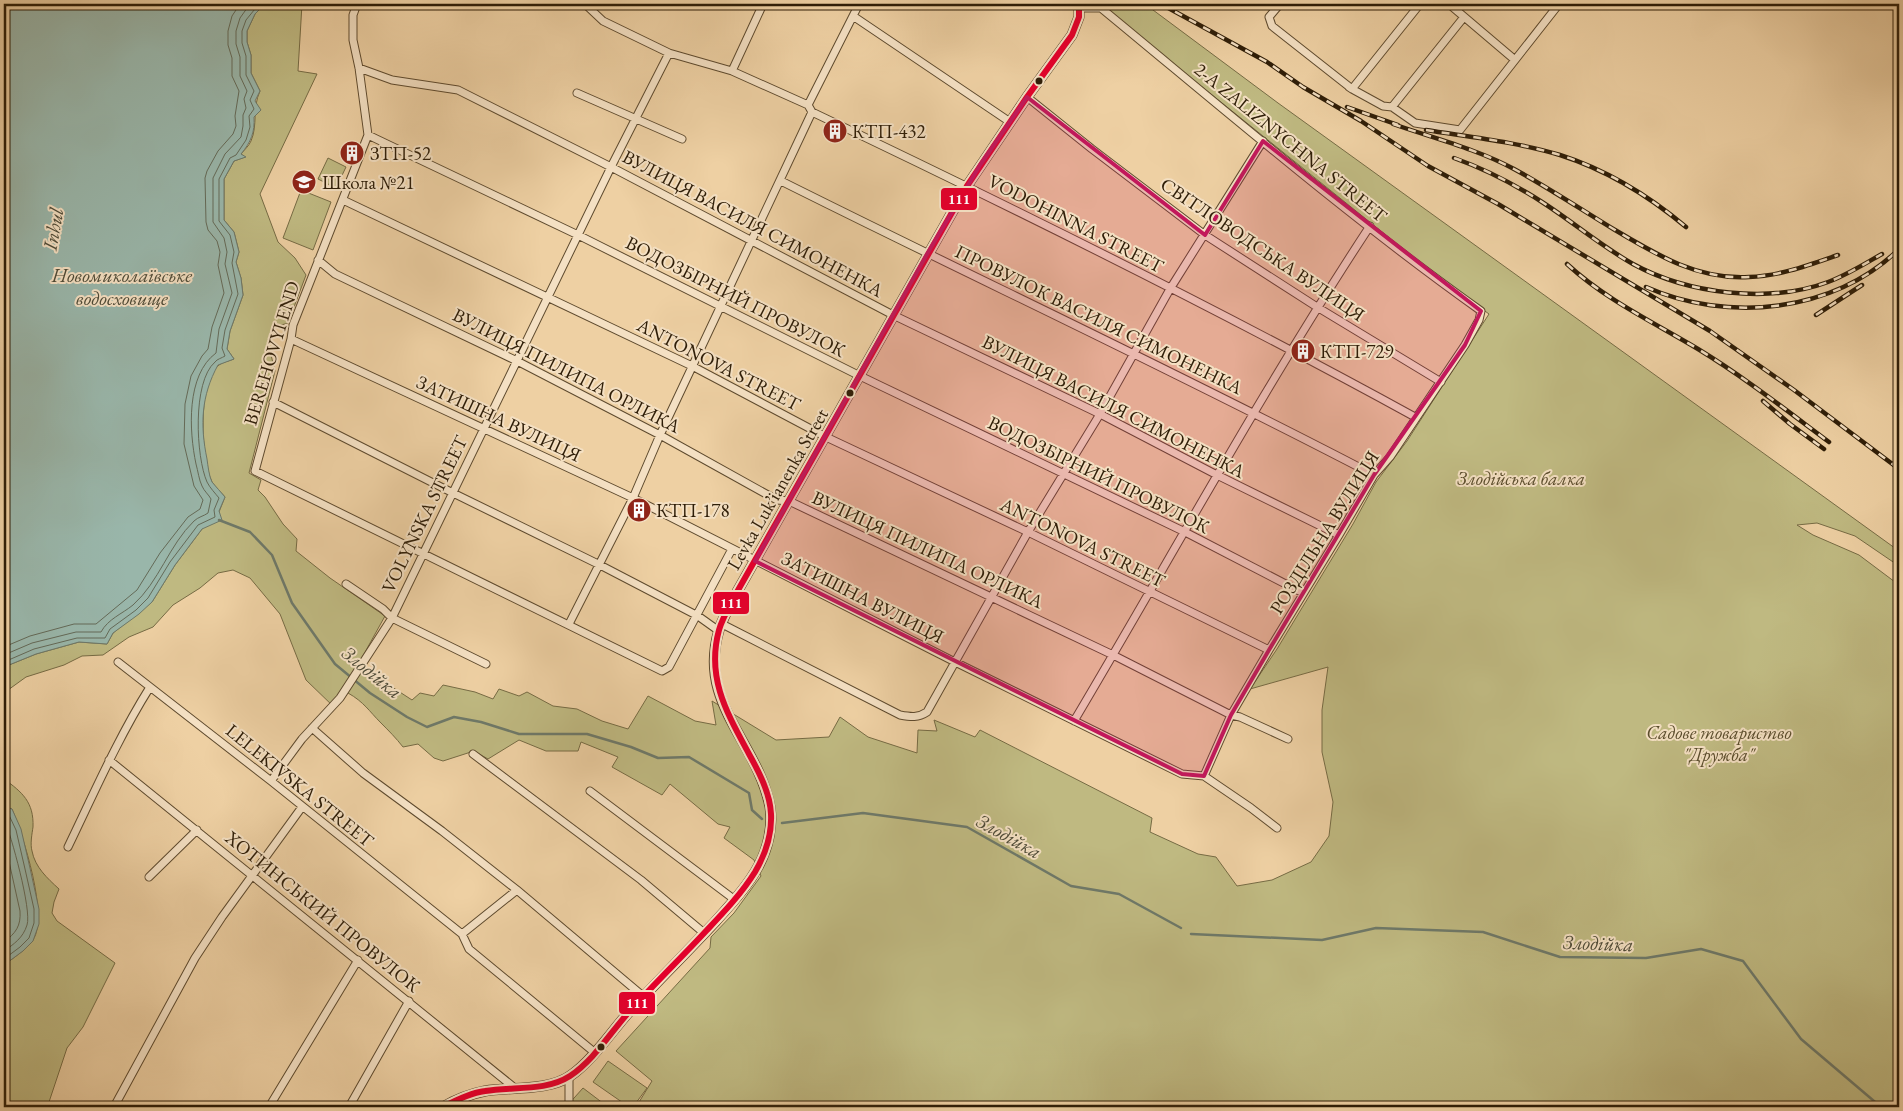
<svg xmlns="http://www.w3.org/2000/svg" width="1903" height="1111" font-family="'EB Garamond',serif">
	<style>
		.green { fill: #bfb981; stroke: #766b44 }
		.water { fill: #99b6aa; stroke: #6e7969 }
		.lines { fill: none; stroke-linecap: round; stroke-linejoin: round }
		.shore { stroke: #646a58; stroke-width: 1 }
		.stream { stroke: #6e7969; stroke-width: 2.5 }
		.minor-casing { stroke: #5e4a2e; stroke-width: 9 }
		.tertiary-casing { stroke: #5e4a2e; stroke-width: 11 }
		.minor { stroke: #f4e0c3; stroke-width: 7 }
		.tertiary { stroke: #f4e0c3; stroke-width: 9 }
		.rail-casing { stroke: #2e1d07; stroke-width: 4.5 }
		.rail { stroke: #f4e0c3; stroke-width: 2.5; stroke-dasharray: 8; stroke-linecap: butt }
		.bus-1-casing { stroke: #f4e0c3; stroke-width: 10 }
		.bus-1 { stroke: #e4002b; stroke-width: 6 }
		.marked { fill: #c2185b; fill-opacity: 0.2; stroke: #c2185b; stroke-width: 4; stroke-linejoin: round }
		.bus-dot { fill: #2e1d07; stroke: #f4e0c3; stroke-width: 2 }
		.labels { text-anchor: middle; stroke-width: 4; stroke-linejoin: round; paint-order: stroke }
		.poi-label { font-size: 19px; fill: #2e1d07; stroke: #f4e0c3; text-anchor: start }
		.street-label { font-size: 19px; fill: #2e1d07; stroke: #f4e0c3 }
		.park-label { font-size: 19px; font-style: italic; fill: #5a4c2c; stroke: #f4e0c3 }
		.water-label { font-size: 20px; font-style: italic; fill: #4e4b38; stroke: #f4e0c3 }
		.line-badge { stroke: #f4e0c3; stroke-width: 2 }
		.badge-label { font-size: 14px; text-anchor: middle; font-weight: bold; fill: #fff }
	</style>
	<rect width="100%" height="100%" fill="#eed0a3"/>
	<filter id="stains"><feTurbulence type="fractalNoise" baseFrequency=".004" numOctaves="4"/><feColorMatrix values="0 0 0 0 .2 0 0 0 0 .09 0 0 0 0 .02 0 0 0 .5 -.17"/></filter>
	<radialGradient id="worn" r=".72"><stop offset=".6" stop-color="#630" stop-opacity="0"/><stop offset="1" stop-color="#630" stop-opacity=".3"/></radialGradient>
	<path class="green" d="M 265,4 L 302,4 L 298,71 L 317,74 L 260,194 L 278,242 L 295,258 L 306,275 L 288,323 L 275,327 L 269,347 L 275,371 L 249,473 L 261,480 L 258,490 L 265,497 L 283,524 L 297,539 L 296,551 L 330,578 L 385,616 L 359,663 L 366,670 L 412,700 L 420,693 L 434,696 L 443,685 L 475,692 L 493,699 L 499,689 L 519,696 L 527,692 L 553,706 L 577,709 L 602,721 L 628,729 L 648,696 L 695,721 L 716,725 L 712,701 L 776,740 L 829,737 L 840,717 L 868,737 L 917,753 L 918,730 L 937,731 L 934,720 L 975,737 L 980,730 L 1152,818 L 1150,832 L 1198,854 L 1216,857 L 1237,886 L 1272,880 L 1311,862 L 1329,836 L 1333,802 L 1322,752 L 1322,710 L 1328,667 L 1250,689 L 1277,649 L 1353,524 L 1376,482 L 1407,441 L 1489,314 L 1433,273 L 1099,4 L 1145,4 L 1278,103 L 1899,551 L 1899,566 L 1855,536 L 1817,523 L 1797,525 L 1813,535 L 1859,555 L 1899,585 L 1899,1107 L 636,1107 L 652,1081 L 616,1051 L 710,948 L 711,937 L 734,913 L 761,876 L 754,860 L 724,838 L 730,827 L 718,824 L 670,784 L 662,795 L 612,767 L 618,757 L 581,742 L 578,751 L 546,751 L 519,740 L 488,759 L 474,751 L 443,761 L 434,758 L 418,744 L 403,747 C 396,738 389,731 381,723 C 369,711 364,702 348,693 L 335,708 L 306,680 L 280,614 L 250,578 L 233,570 L 218,573 L 200,588 L 173,605 L 153,627 L 129,637 L 103,655 L 82,656 L 64,665 L 26,677 L 8,690 L 4,690 L 4,667 L 36,654 L 79,642 L 107,644 L 113,633 L 152,602 L 175,565 L 202,529 L 219,512 L 225,497 C 221,492 215,487 212,482 C 201,460 197,380 219,365 C 223,362 229,361 234,359 L 227,349 L 230,331 L 243,295 L 241,278 L 236,262 L 239,252 L 234,232 L 224,220 L 224,179 L 234,161 L 245,157 L 241,154 C 244,150 249,146 251,141 C 258,125 252,108 260,91 L 251,73 L 251,55 L 247,42 L 247,31 L 255,14 Z
		M 328,158 L 346,167 L 336,188 L 318,179 Z
		M 301,190 L 331,202 L 313,250 L 283,238 Z
		M 4,779 C 22,792 34,802 33,827 C 32,834 30,844 32,851 C 35,867 47,878 59,889 L 54,902 L 52,913 L 57,921 L 115,963 L 83,1027 L 67,1048 L 49,1102 L 51,1107 L 4,1107 L 4,965 C 12,959 28,948 33,940 C 49,916 23,835 12,809 L 4,806 Z
		M 608,1061 L 647,1088 L 633,1107 L 629,1107 L 593,1082 Z
		M 583,1088 L 608,1107 L 566,1107 Z"/>
	<path class="water" d="M 4,4 L 265,4 L 255,14 L 247,31 L 247,42 L 251,55 L 251,73 L 260,91 L 255,101 L 261,110 L 254,117 C 255,132 251,142 241,154 L 246,157 L 234,161 L 224,179 L 224,220 L 234,232 L 239,252 L 236,262 L 241,278 L 243,295 L 230,331 L 227,349 L 234,359 L 218,365 C 201,396 200,425 207,459 C 208,466 209,476 212,482 C 216,487 221,492 225,497 L 219,511 L 222,520 L 202,529 L 175,565 L 152,602 L 139,614 L 113,633 L 107,644 L 79,642 L 36,654 L 4,667 Z
		M 4,806 L 12,809 L 21,829 L 30,868 L 39,909 L 39,924 L 33,941 L 23,951 L 4,965 Z"/>
	<g class="lines">
		<path class="shore" d="M 4,647 L 30,636 L 74,624 L 96,624 L 137,590 L 160,553 L 188,517 L 200,509 L 203,500 L 194,486 L 184,444 L 185,404 L 191,376 L 202,356 L 208,349 L 212,327 L 224,293 L 218,265 L 220,252 L 217,241 L 208,230 L 206,222 L 205,178 L 207,171 L 218,151 L 233,134 L 236,126 L 235,116 L 239,91 L 232,76 L 232,58 L 228,45 L 228,31 L 232,16 L 240,4
			M 4,655 L 32,643 L 76,632 L 101,632 C 108,619 122,614 133,605 C 159,582 169,545 194,521 C 198,517 204,516 208,513 L 211,499 C 209,495 204,491 202,486 C 199,480 198,471 196,464 C 189,431 186,375 216,353 L 219,329 L 232,293 L 225,264 L 227,252 L 224,238 L 213,222 L 213,178 L 225,154 L 241,137 L 243,126 L 243,115 L 246,108 L 244,99 L 247,91 L 240,76 L 240,57 L 236,44 L 236,31 L 240,18 L 250,4
			M 4,662 L 34,649 L 77,638 L 105,638 L 110,629 L 136,610 L 148,598 L 170,562 L 198,525 L 215,517 L 214,510 L 219,498 C 215,493 210,488 207,482 C 196,457 192,382 215,362 C 217,359 222,358 225,356 L 222,348 L 225,330 L 238,294 L 232,263 L 234,252 L 230,235 L 219,221 L 219,179 L 230,158 L 236,155 L 246,140 L 250,127 L 249,116 L 254,109 L 250,100 L 254,91 L 246,75 L 246,56 L 242,43 L 242,31 L 246,20 L 259,4
			M 4,811 L 8,813 L 16,830 L 25,869 L 34,909 L 34,923 L 29,938 L 20,947 L 4,959
			M 4,818 C 11,835 32,910 27,925 C 23,938 14,944 4,951
			M 4,839 L 20,911 C 21,926 16,933 4,942"/>
		<path class="stream" d="M 219,520 L 250,532 L 272,555 L 292,603 L 335,664 L 370,693 L 407,717 L 427,727 L 454,717 L 481,722 L 519,734 L 587,734 L 631,747 L 658,758 L 689,757 L 749,793 L 752,810 L 762,819
			M 782,823 L 863,813 L 967,827 L 1071,886 L 1119,894 L 1181,928
			M 1191,934 L 1322,940 L 1376,928 L 1483,932 L 1560,957 L 1646,958 L 1701,949 L 1743,961 L 1801,1039 L 1881,1107"/>
		<defs>
			<path id="minor" d="M 357,4 L 353,15 L 353,40 L 359,68 L 368,135 L 293,325 L 291,339 L 255,471 L 662,671 L 669,667 L 732,549
				M 585,4 L 603,21 L 669,53 L 732,71 L 808,105 L 812,112 C 1016,209 1218,309 1415,417
				M 1280,4 L 1269,17 L 1272,26 L 1352,89 L 1383,106 L 1392,107 L 1415,123 L 1460,130 L 1559,4
				M 1449,4 L 1515,60
				M 1080,8 L 1101,8 C 1226,111 1349,217 1481,311 L 1479,320 L 1465,345 L 1390,457 L 1374,475 L 1339,535 L 1269,650 L 1231,715 L 1204,776
				M 853,16 L 1010,122
				M 359,68 L 392,80 L 458,90 L 611,167 L 893,315 L 1100,414 L 1217,475 L 1339,535
				M 732,71 L 763,4
				M 1349,87 L 1352,89 L 1420,4
				M 577,93 L 682,139
				M 1027,97 L 1092,149 L 1205,235 L 1317,307 L 1441,382
				M 808,105 L 859,4
				M 1392,107 L 1464,17
				M 368,135 L 578,235 L 860,376 L 1185,532 L 1303,593
				M 781,181 C 979,280 1179,373 1374,475
				M 343,200 L 692,366 L 826,437 L 1028,532 L 1269,650
				M 318,260 L 335,274 L 517,361 L 660,435 L 777,500 L 789,501 L 1113,655 L 1231,715 L 1240,717 L 1288,739
				M 291,339 L 633,498 L 955,662 L 1182,774 L 1204,776 L 1251,808 L 1277,828
				M 273,402 L 453,493 L 598,564 L 698,616 L 719,631
				M 346,584 L 383,609 L 392,618 L 486,664
				M 569,624 L 633,498 L 660,435 L 812,112
				M 722,624 L 900,715 C 911,717 918,718 927,712 L 1028,532 L 1100,414 L 1170,289 L 1263,141
				M 118,662 L 271,781 L 462,934 L 517,890 L 644,997
				M 1074,721 C 1172,556 1264,387 1370,226
				M 312,728 L 363,773 L 442,831 L 517,890
				M 473,754 L 641,880 L 704,933
				M 109,760 L 516,1089
				M 271,781 L 302,739 L 340,698 L 392,618 L 611,167 L 669,53
				M 590,791 L 735,900
				M 68,847 C 94,793 118,738 150,687
				M 149,877 L 197,830
				M 462,934 L 469,949 L 594,1052
				M 114,1107 L 195,958 L 222,917 L 302,807
				M 269,1107 L 358,960
				M 349,1107 L 409,1001
				M 569,1107 L 569,1077"/>
			<path id="tertiary" d="M 443,1107 C 457,1099 470,1094 485,1091 C 510,1087 549,1091 570,1076 C 592,1061 611,1032 629,1012 C 657,982 687,952 715,922 C 731,904 748,886 759,865 C 768,848 773,826 770,807 C 757,740 697,704 719,630 C 723,617 731,604 737,592 L 967,186 L 1027,97 L 1072,35 L 1079,17 L 1079,4"/>
		</defs>
		<use href="#minor" class="minor-casing"/>
		<use href="#tertiary" class="tertiary-casing"/>
		<use href="#minor" class="minor"/>
		<use href="#tertiary" class="tertiary"/>
		<defs>
			<path id="rail" d="M 1161,4 L 1267,62 L 1303,87 L 1361,121 L 1428,166 L 1498,204 L 1710,331 L 1794,390 L 1899,469
				M 1347,107 L 1398,125
				M 1393,124 C 1433,138 1477,149 1514,169 C 1549,188 1582,210 1615,230 C 1657,255 1698,280 1749,277 C 1780,276 1809,265 1838,255
				M 1426,130 C 1470,137 1517,142 1560,155 C 1607,170 1649,196 1686,227
				M 1454,158 C 1485,169 1514,184 1542,202 C 1573,222 1601,246 1633,264 C 1688,294 1769,304 1828,282 C 1847,275 1864,264 1882,254
				M 1567,264 C 1606,300 1653,322 1698,349 C 1744,377 1786,410 1829,442
				M 1646,287 C 1727,323 1834,313 1899,249
				M 1816,315 L 1862,285
				M 1763,401 L 1790,424 L 1824,449"/>
		</defs>
		<use href="#rail" class="rail-casing"/>
		<use href="#rail" class="rail"/>
		<defs>
			<path id="bus-1" d="M 443,1107 C 456,1100 470,1093 485,1091 C 513,1086 545,1092 570,1076 C 594,1060 610,1033 629,1012 C 654,984 681,958 707,930 C 724,912 742,893 755,872 C 765,855 772,834 771,814 C 770,793 759,772 749,754 C 727,713 706,678 719,630 C 723,616 731,604 737,592 L 967,186 L 1027,97 L 1072,35 L 1079,17 L 1079,4"/>
		</defs>
		<use href="#bus-1" class="bus-1-casing"/>
		<use href="#bus-1" class="bus-1"/>
	</g>
	<path class="marked" d="M 1027,97 L 1205,235 L 1263,141 L 1481,311 L 1465,345 L 1374,475 L 1269,650 L 1231,715 L 1204,776 L 1182,774 L 755,561 L 927,254 L 980,165 Z"/>
	<defs>
		<symbol id="building-disc" viewBox="-11 -11 22 22"><circle r="9.5" fill="#8f2418" stroke="#f4e0c3"/><path d="M-4-6H4V6H1V3H-1V6H-4ZM-2.5-4.3h1.7v1.8h-1.7ZM.8-4.3h1.7v1.8H.8ZM-2.5-1h1.7V.8h-1.7ZM.8-1h1.7V.8H.8Z" fill="#fff"/></symbol>
		<symbol id="school-disc" viewBox="-11 -11 22 22"><circle r="9.5" fill="#8f2418" stroke="#f4e0c3"/><path d="M0-5L7-2L0 1L-7-2ZM-4 1L0 2.5L4 1V4Q0 6-4 4Z" fill="#fff"/></symbol>
	</defs>
	<g fill-rule="evenodd">
		<use href="#building-disc" x="821" y="117" width="28" height="28"/>
		<use href="#building-disc" x="338" y="139" width="28" height="28"/>
		<use href="#school-disc" x="290" y="168" width="28" height="28"/>
		<use href="#building-disc" x="1289" y="337" width="28" height="28"/>
		<use href="#building-disc" x="625" y="496" width="28" height="28"/>
	</g>
	<g class="bus-dot">
		<circle cx="1039" cy="81" r="4.5"/>
		<circle cx="850" cy="393" r="4.5"/>
		<circle cx="601" cy="1047" r="4.5"/>
	</g>
	<g class="labels">
		<g class="poi-label">
			<text x="852" y="138">КТП-432</text>
			<text x="370" y="160">ЗТП-52</text>
			<text x="322" y="189">Школа №21</text>
			<text x="1320" y="358">КТП-729</text>
			<text x="656" y="517">КТП-178</text>
		</g>
		<g class="street-label">
			<text transform="translate(1291 142) rotate(39)" y="7">2-A ZALIZNYCHNA STREET</text>
			<text transform="translate(753 223) rotate(28)" y="7">ВУЛИЦЯ ВАСИЛЯ СИМОНЕНКА</text>
			<text transform="translate(1076 223) rotate(27)" y="7">VODOHINNA STREET</text>
			<text transform="translate(1263 249) rotate(34)" y="7">СВІТЛОВОДСЬКА ВУЛИЦЯ</text>
			<text transform="translate(736 296) rotate(27)" y="7">ВОДОЗБІРНИЙ ПРОВУЛОК</text>
			<text transform="translate(1099 319) rotate(26)" y="7">ПРОВУЛОК ВАСИЛЯ СИМОНЕНКА</text>
			<text transform="translate(271 353) rotate(-73)" y="7">BEREHOVYI END</text>
			<text transform="translate(719 364) rotate(27)" y="7">ANTONOVA STREET</text>
			<text transform="translate(567 370) rotate(27)" y="7">ВУЛИЦЯ ПИЛИПА ОРЛИКА</text>
			<text transform="translate(1114 406) rotate(27)" y="7">ВУЛИЦЯ ВАСИЛЯ СИМОНЕНКА</text>
			<text transform="translate(499 418) rotate(25)" y="7">ЗАТИШНА ВУЛИЦЯ</text>
			<text transform="translate(1099 474) rotate(26)" y="7">ВОДОЗБІРНИЙ ПРОВУЛОК</text>
			<text transform="translate(777 489) rotate(-60)" y="7">Levka Lukʼianenka Street</text>
			<text transform="translate(424 514) rotate(-64)" y="7">VOLYNSKA STREET</text>
			<text transform="translate(1324 532) rotate(-58)" y="7">РОЗДІЛЬНА ВУЛИЦЯ</text>
			<text transform="translate(1083 542) rotate(26)" y="7">ANTONOVA STREET</text>
			<text transform="translate(928 549) rotate(25)" y="7">ВУЛИЦЯ ПИЛИПА ОРЛИКА</text>
			<text transform="translate(863 597) rotate(27)" y="7">ЗАТИШНА ВУЛИЦЯ</text>
			<text transform="translate(300 785) rotate(39)" y="7">LELEKIVSKA STREET</text>
			<text transform="translate(323 911) rotate(39)" y="7">ХОТИНСЬКИЙ ПРОВУЛОК</text>
		</g>
		<g class="park-label">
			<text x="1521" y="485">Злодійська балка</text>
			<text x="1719" y="739">Садове товариство<tspan x="1719" dy="22">"Дружба"</tspan></text>
		</g>
		<g class="water-label">
			<text transform="translate(53 229) rotate(-80)" y="7">Inhul</text>
			<text x="122" y="282">Новомиколаївське<tspan x="122" dy="23">водосховище</tspan></text>
			<text transform="translate(372 672) rotate(39)" y="7">Злодійка</text>
			<text transform="translate(1009 836) rotate(29)" y="7">Злодійка</text>
			<text transform="translate(1598 943) rotate(2)" y="7">Злодійка</text>
		</g>
	</g>
	<g class="line-badge">
		<rect x="940" y="187" width="38" height="24" rx="5" fill="#e4002b"/>
		<rect x="712" y="591" width="38" height="24" rx="5" fill="#e4002b"/>
		<rect x="618" y="991" width="38" height="24" rx="5" fill="#e4002b"/>
	</g>
	<g class="badge-label">
		<text x="959" y="204">111</text>
		<text x="731" y="608">111</text>
		<text x="637" y="1008">111</text>
	</g>
	<rect width="1903" height="1111" fill="none" stroke="#eed0a3" stroke-width="20"/>
	<rect x="5" y="5" width="1893" height="1101" fill="none" stroke="#2e1d07" stroke-width="2.5"/>
	<rect x="10" y="10" width="1883" height="1091" fill="none" stroke="#2e1d07"/>
	<rect width="100%" height="100%" filter="url(#stains)"/>
	<rect width="100%" height="100%" fill="url(#worn)"/>
</svg>
